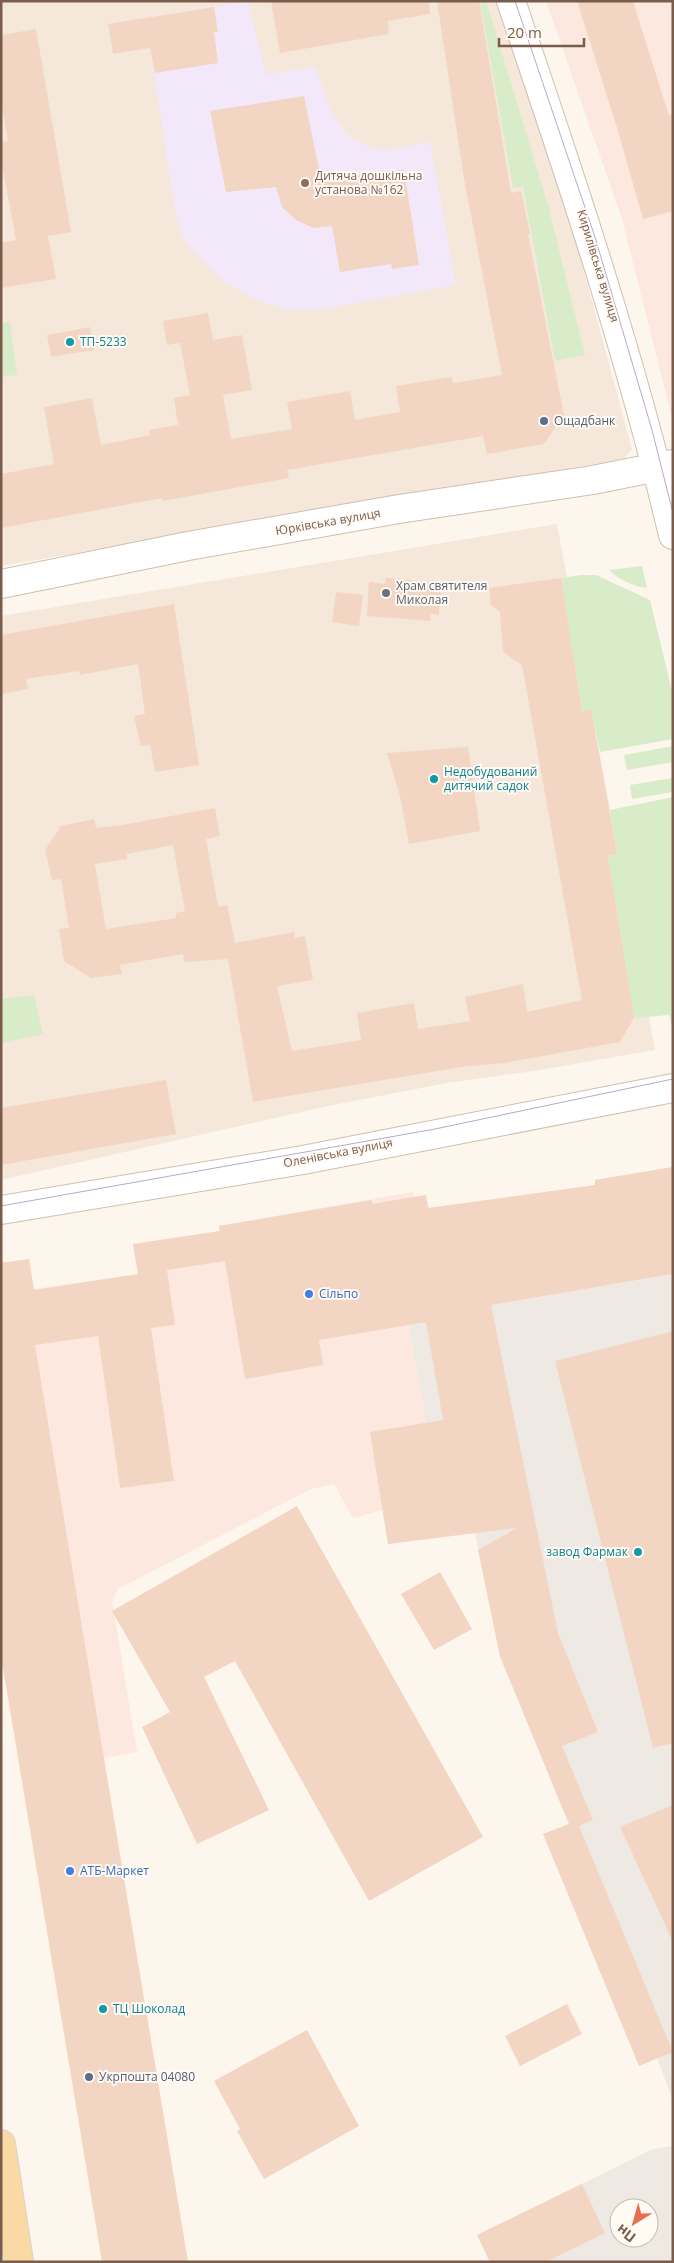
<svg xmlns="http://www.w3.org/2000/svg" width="674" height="2263" font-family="'Open Sans',sans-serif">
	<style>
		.residential { fill: #f5e8da }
		.commercial { fill: #fde8e0 }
		.industrial { fill: #efe9e4; fill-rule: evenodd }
		.education { fill: #f3e8fa }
		.green { fill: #d8ecc9 }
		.building { fill: #f3d5c3; fill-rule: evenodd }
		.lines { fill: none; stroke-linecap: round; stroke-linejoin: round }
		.minor-casing { stroke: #d1beb0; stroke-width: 30 }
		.major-casing { stroke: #dad1cd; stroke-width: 30 }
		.minor { stroke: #fff; stroke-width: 28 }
		.major { stroke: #fbd9a5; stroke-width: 28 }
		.tram { stroke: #b9a8c9; stroke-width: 1 }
		.education-dot { fill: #8d6e63; stroke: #fffaf3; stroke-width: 2 }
		.culture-dot { fill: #0f9aa8; stroke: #fffaf3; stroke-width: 2 }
		.service-dot { fill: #5c6f8a; stroke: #fffaf3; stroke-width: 2 }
		.worship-dot { fill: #6b7280; stroke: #fffaf3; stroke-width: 2 }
		.shop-dot { fill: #3f7fe0; stroke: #fffaf3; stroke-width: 2 }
		.labels { text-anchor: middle; stroke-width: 4; stroke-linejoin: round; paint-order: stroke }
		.education-label { font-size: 12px; fill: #785e54; stroke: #fffaf3; text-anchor: start }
		.street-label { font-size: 12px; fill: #7a5c4d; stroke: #fffaf3 }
		.culture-label { font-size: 12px; fill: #0d838f; stroke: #fffaf3; text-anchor: start }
		.service-label { font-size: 12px; fill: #4e5e75; stroke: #fffaf3; text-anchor: start }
		.worship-label { font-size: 12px; fill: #5b616d; stroke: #fffaf3; text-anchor: start }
		.shop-label { font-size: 12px; fill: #366cbe; stroke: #fffaf3; text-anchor: start }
	</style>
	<rect width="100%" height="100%" fill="#fdf6ec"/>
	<path class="residential" d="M 1,1 L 500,1 L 567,208 L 632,449 L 624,459 L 1,566 Z
		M 557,524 L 655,1050 L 534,1071 L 447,1083 L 328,1106 L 1,1180 L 1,616 Z"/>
	<path class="commercial" d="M 546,1 L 673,1 L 673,422 L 622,219 Z
		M 673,1167 L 673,1274 L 617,1283 L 427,1423 L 383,1510 L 353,1518 L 334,1484 L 311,1489 L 118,1589 L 112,1600 L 137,1752 L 104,1758 L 188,2262 L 102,2262 L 1,1263 L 29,1259 L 34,1289 L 138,1274 L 133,1244 L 220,1231 L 219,1226 L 413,1192 L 414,1197 L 426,1195 L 429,1208 L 596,1188 L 595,1180 Z"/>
	<path class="industrial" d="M 673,1274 L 673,2101 L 657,2058 L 543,1834 L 569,1824 L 500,1657 L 475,1532 L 388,1544 L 370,1432 L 427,1423 L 408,1320 Z
		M 673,2146 L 673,2262 L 490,2262 L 477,2235 L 653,2149 ZM 619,2208 L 649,2208 L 649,2238 L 619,2238 Z"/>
	<path class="education" d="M 248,1 L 266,74 L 316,67 L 326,100 L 337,121 L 350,137 L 366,146 L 387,150 L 430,142 L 456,285 L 313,311 L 281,308 L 255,300 L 223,281 L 185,242 L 176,216 L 150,48 L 113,54 L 108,24 Z"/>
	<path class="green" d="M 480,1 L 486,1 L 548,205 L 585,355 L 555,361 L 523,187 L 513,188 Z
		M 10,322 L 17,375 L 1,377 L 1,323 Z
		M 642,566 L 647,588 C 635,587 617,579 609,570 Z
		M 581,575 L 596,575 L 650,600 L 673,695 L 673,739 L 600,752 L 591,709 L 582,711 L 561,578 Z
		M 673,746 L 673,762 L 627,770 L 624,755 Z
		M 673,778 L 673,792 L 632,799 L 630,785 Z
		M 673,797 L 673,1031 L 669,1015 L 634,1018 L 608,856 L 617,854 L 610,810 Z
		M 34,995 L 43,1034 L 1,1043 L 1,999 Z"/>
	<path class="building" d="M 271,1 L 429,1 L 430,14 L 388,21 L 389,34 L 280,53 Z
		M 437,1 L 479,1 L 511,193 L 521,191 L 530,234 L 528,234 L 564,415 L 544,444 L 487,454 L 483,436 L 287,470 L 289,478 L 163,501 L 162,498 L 1,528 L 1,474 L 54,464 L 44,407 L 92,398 L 101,445 L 150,435 L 149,430 L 178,425 L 174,398 L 190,395 L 180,343 L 167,345 L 163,321 L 208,313 L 213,340 L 242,335 L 252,390 L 223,395 L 231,439 L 292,429 L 287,402 L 350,391 L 355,420 L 400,412 L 396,386 L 452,377 L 453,383 L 502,375 L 464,179 Z
		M 577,1 L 633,1 L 669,116 L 673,114 L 673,211 L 643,219 L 618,131 Z
		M 214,7 L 218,32 L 214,32 L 218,63 L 155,73 L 150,48 L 113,54 L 108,24 Z
		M 36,29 L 71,232 L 48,236 L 56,279 L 1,288 L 1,243 L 16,240 L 1,160 L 1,142 L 8,141 L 1,99 L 1,35 Z
		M 304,96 L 321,179 L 404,170 L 419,265 L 392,269 L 391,264 L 340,272 L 332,226 L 313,228 L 296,220 L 282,207 L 276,187 L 226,192 L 210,111 Z
		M 90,327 L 94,350 L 51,357 L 47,335 Z
		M 386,578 L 432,582 L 432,586 L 441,587 L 439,615 L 431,614 L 430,621 L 367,616 L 369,582 L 385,584 Z
		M 561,578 L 582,711 L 591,709 L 617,854 L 608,856 L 634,1018 L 620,1042 L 504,1063 L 461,1067 L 253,1102 L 228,959 L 184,962 L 183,954 L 120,965 L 122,974 L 91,978 L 64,961 L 59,929 L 69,928 L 61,879 L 52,880 L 45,850 L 61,826 L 94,819 L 96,828 L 122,825 L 215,808 L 220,836 L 206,839 L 218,907 L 227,905 L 235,943 L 294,932 L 295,938 L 305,936 L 313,980 L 277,986 L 292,1051 L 361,1040 L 357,1013 L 414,1003 L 418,1029 L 470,1021 L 465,997 L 523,984 L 527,1012 L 582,1000 L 522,665 L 503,652 L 500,612 L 491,605 L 489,588 ZM 173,845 L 185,911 L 176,913 L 176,918 L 106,929 L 95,864 L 127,859 L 127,854 Z
		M 336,592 L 363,595 L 359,626 L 332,622 Z
		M 174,604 L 199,765 L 155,772 L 150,745 L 141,746 L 134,716 L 145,714 L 138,664 L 80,675 L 79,671 L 26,679 L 28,689 L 1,694 L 1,635 Z
		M 468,747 L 480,831 L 409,844 L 400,796 L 387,753 Z
		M 166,1080 L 176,1134 L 1,1165 L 1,1108 Z
		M 673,1167 L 673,1274 L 491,1305 L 558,1633 L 598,1732 L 562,1746 L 593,1820 L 579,1826 L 673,2052 L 639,2066 L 543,1834 L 569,1824 L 500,1656 L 478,1550 L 517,1528 L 388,1544 L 370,1432 L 443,1420 L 426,1322 L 319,1340 L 323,1365 L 245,1379 L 225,1261 L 167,1270 L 175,1325 L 151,1328 L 174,1481 L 120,1488 L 98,1336 L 35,1345 L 188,2262 L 102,2262 L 1,1656 L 1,1263 L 29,1259 L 34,1290 L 138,1274 L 133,1244 L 220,1231 L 219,1226 L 372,1200 L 372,1204 L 426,1195 L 428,1208 L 595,1185 L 595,1180 Z
		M 673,1331 L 673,1743 L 653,1748 L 555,1361 Z
		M 297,1506 L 483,1837 L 369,1901 L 235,1661 L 204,1677 L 269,1810 L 197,1844 L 142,1727 L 170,1712 L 112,1611 Z
		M 440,1572 L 472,1629 L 434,1650 L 401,1594 Z
		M 673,1805 L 673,1942 L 620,1827 Z
		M 567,2004 L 582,2034 L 520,2066 L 505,2036 Z
		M 307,2030 L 359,2126 L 264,2179 L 237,2131 L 240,2129 L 214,2081 Z
		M 582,2184 L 605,2233 L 546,2262 L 490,2262 L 477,2235 Z"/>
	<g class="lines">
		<defs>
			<path id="minor" d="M 511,1 C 571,178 630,353 673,535
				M 1,584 L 188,546 L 399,509 L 593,480 L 673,464
				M 1,1210 L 303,1160 L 673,1088"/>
			<path id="major" d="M 1,2144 L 19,2262"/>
		</defs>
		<use href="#minor" class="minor-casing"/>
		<use href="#major" class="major-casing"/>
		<use href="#minor" class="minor"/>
		<use href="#major" class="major"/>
		<path class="tram" d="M 515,1 L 595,237 L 652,430 L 673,513
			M 1,1206 L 435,1129 L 673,1079"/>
	</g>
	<circle class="education-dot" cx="305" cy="183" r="5"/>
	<g class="culture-dot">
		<circle cx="70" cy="342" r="5"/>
		<circle cx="434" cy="779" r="5"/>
		<circle cx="638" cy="1552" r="5"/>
		<circle cx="103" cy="2009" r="5"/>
	</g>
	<g class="service-dot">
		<circle cx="544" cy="421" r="5"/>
		<circle cx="89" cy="2077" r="5"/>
	</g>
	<circle class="worship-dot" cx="386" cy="593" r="5"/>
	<g class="shop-dot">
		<circle cx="309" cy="1294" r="5"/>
		<circle cx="70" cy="1871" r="5"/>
	</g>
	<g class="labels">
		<g class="education-label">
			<text x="315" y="180">Дитяча дошкільна<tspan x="315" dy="14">установа №162</tspan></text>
		</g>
		<g class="street-label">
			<text transform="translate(598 266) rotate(73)" y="4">Кирилівська вулиця</text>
			<text transform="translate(328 522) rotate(-10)" y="4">Юрківська вулиця</text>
			<text transform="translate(338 1153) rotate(-11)" y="4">Оленівська вулиця</text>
		</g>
		<g class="culture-label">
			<text x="80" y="346">ТП-5233</text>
			<text x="444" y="776">Недобудований<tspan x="444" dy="14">дитячий садок</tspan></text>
			<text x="628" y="1556" text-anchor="end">завод Фармак</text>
			<text x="113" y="2013">ТЦ Шоколад</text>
		</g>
		<g class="service-label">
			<text x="554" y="425">Ощадбанк</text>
			<text x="99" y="2081">Укрпошта 04080</text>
		</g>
		<g class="worship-label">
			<text x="396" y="590">Храм святителя<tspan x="396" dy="14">Миколая</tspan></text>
		</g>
		<g class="shop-label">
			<text x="319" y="1298">Сільпо</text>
			<text x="80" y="1875">АТБ-Маркет</text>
		</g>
	</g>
	<rect width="674" height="2263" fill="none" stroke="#7a5c4d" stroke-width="5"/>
	<g transform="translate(634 2223) rotate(217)"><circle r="24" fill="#fffaf3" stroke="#cabbb1"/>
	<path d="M0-4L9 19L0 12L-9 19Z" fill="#e76f51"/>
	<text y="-8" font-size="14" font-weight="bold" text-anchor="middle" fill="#7a5c4d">Пн</text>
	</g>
	<path d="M499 38v8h85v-8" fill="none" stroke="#7a5c4d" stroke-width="2.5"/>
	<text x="507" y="38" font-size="15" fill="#7a5c4d" stroke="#fffaf3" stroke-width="4" paint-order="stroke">20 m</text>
</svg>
